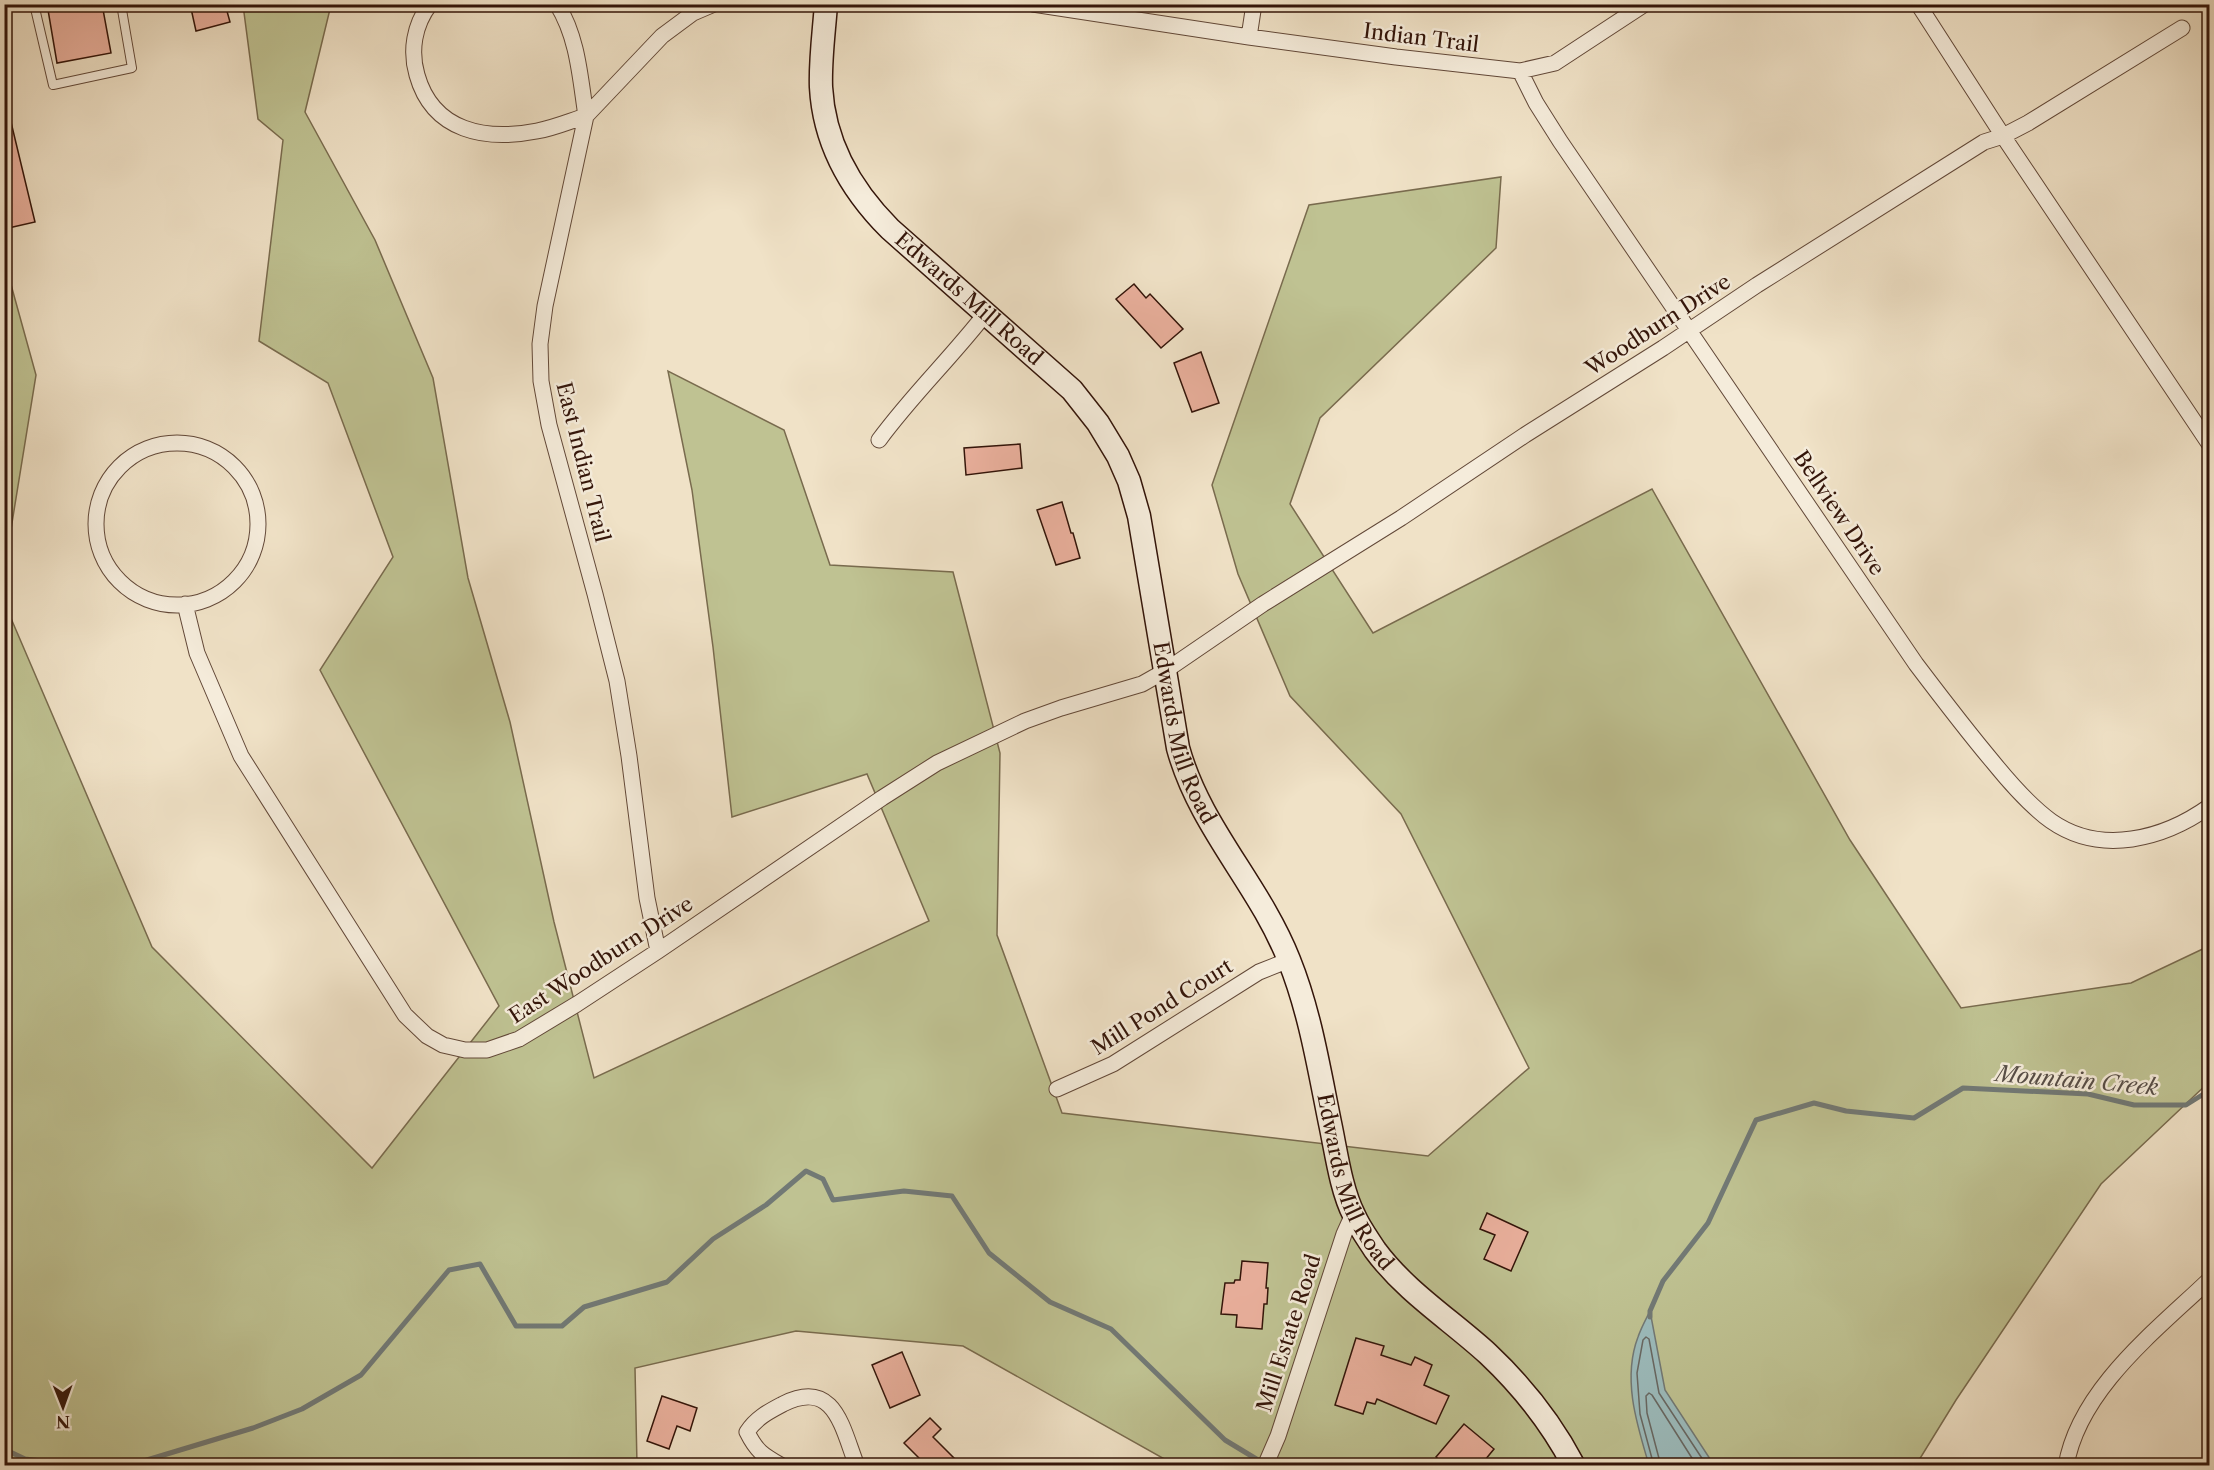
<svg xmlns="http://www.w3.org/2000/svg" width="2214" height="1470" font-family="'Libre Caslon Text',serif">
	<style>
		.green { fill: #bfc292; stroke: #796b4e; stroke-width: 1.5 }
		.water { fill: #9cbcbd; stroke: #727975; stroke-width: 1.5 }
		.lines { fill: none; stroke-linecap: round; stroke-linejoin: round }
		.shore { stroke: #686863; stroke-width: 1.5 }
		.stream { stroke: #727975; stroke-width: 5 }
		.building { fill: #eab09d; stroke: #331409; stroke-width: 1.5 }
		.lane-casing { stroke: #624838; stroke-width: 10 }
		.street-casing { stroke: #624838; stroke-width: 17 }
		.secondary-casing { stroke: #331409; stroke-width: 25 }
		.lane { stroke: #f5ecdb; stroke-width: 8 }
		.street { stroke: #f5ecdb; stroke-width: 15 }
		.secondary { stroke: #f5ecdb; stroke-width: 22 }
		.labels { text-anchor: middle; stroke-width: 5; stroke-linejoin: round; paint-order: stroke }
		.street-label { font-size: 21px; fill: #331409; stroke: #f5ecdb }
		.water-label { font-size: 22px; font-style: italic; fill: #584f48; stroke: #f5ecdb }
	</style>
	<rect width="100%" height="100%" fill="#f0e2c7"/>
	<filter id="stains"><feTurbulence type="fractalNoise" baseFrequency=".00333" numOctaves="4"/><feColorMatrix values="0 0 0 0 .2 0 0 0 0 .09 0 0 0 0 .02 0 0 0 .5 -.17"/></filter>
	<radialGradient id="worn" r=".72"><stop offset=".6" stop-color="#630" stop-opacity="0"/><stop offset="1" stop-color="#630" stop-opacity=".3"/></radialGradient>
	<path class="green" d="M 243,5 L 331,5 L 305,112 L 375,240 L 433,378 L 468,578 L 510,722 L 554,922 L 594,1078 L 929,921 L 867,774 L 732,817 L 713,647 L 692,490 L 668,371 L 784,430 L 830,565 L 953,572 L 1000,753 L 997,935 L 1062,1113 L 1428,1156 L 1529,1068 L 1401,814 L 1290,696 L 1238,574 L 1212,485 L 1309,205 L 1501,177 L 1496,248 L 1320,418 L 1290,504 L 1373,633 L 1652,489 L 1850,840 L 1961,1008 L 2131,983 L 2209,946 L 2209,1082 L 2101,1184 L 1956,1400 L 1916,1465 L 1175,1465 L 963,1346 L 796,1331 L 635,1368 L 637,1465 L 5,1465 L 4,602 L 152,947 L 372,1168 L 499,1006 L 320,670 L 393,557 L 328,383 L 259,341 L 283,140 L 258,119 Z
		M 10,281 L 36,375 L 5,566 L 4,283 Z"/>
	<path class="water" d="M 1650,1311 L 1665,1390 L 1714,1465 L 1649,1465 C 1637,1425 1622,1379 1638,1337 C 1641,1328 1646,1319 1650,1311 Z"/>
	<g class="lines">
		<path class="shore" d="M 1654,1466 L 1640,1414 L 1637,1373 L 1643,1340 L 1646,1337 L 1649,1339 L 1659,1393 L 1707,1466
			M 1661,1466 L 1647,1413 L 1646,1396 L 1649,1393 L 1652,1395 L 1697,1466"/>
		<path class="stream" d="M 1650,1317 L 1650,1311 L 1663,1281 L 1708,1223 L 1756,1120 L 1814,1103 L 1846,1111 L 1914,1118 L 1963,1088 L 2088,1094 L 2134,1105 L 2186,1105 L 2210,1090
			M 4,1449 L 25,1459 L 82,1466
			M 127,1466 L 253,1428 L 302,1409 L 361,1375 L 449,1270 L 480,1264 L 516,1326 L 562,1326 L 584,1307 L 667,1282 L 713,1239 L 766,1205 L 806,1171 L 823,1179 L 833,1200 L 904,1191 L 952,1196 L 989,1253 L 1050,1302 L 1111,1329 L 1225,1440 L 1263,1463"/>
	</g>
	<path class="building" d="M 47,4 L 102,4 L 111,53 L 57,63 Z
		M 190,4 L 225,4 L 230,22 L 196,31 Z
		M 10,118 L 35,222 L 4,229 L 4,119 Z
		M 1134,284 L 1146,298 L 1150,294 L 1183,329 L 1161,348 L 1116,299 Z
		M 1201,352 L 1219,403 L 1192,412 L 1174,363 Z
		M 1020,444 L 1022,468 L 966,475 L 964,448 Z
		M 1062,502 L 1071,533 L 1073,533 L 1080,558 L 1056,565 L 1037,510 Z
		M 1487,1213 L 1528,1232 L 1511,1271 L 1484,1259 L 1495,1235 L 1480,1229 Z
		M 1242,1261 L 1268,1263 L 1266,1288 L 1268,1288 L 1267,1304 L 1264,1304 L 1262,1329 L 1236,1327 L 1237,1315 L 1221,1314 L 1225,1283 L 1234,1283 L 1235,1280 L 1240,1280 Z
		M 1356,1338 L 1384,1346 L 1381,1355 L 1411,1365 L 1415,1357 L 1432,1365 L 1424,1385 L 1449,1396 L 1436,1424 L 1377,1399 L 1375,1404 L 1367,1402 L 1363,1414 L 1335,1405 Z
		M 902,1352 L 920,1395 L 890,1408 L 872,1365 Z
		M 662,1396 L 697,1408 L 690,1431 L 677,1426 L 669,1449 L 647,1441 Z
		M 930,1418 L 941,1429 L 933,1437 L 954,1458 L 946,1466 L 927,1466 L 904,1443 Z
		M 1464,1424 L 1494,1449 L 1480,1466 L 1446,1466 L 1436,1457 Z"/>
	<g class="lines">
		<defs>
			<path id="lane" d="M 34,4 L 53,85 L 132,68 L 121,4"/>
			<path id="street" d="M 430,4 C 414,25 410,51 417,75 C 433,132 486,141 537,131 C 554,128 570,121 586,116 C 580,77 578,38 557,4
				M 1033,4 L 1249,37 L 1396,57 L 1520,71 L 1555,63 L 1645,4
				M 1918,4 L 2003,136 L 2210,445
				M 1249,37 L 1254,4
				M 1520,71 L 1536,103 L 1560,141 L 1916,664 C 1941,697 1966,730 1993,762 C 2010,783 2029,805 2051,821 C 2101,856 2164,839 2210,806
				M 879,440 C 912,395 952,357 986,313
				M96 524a81 81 0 1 1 162 0a81 81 0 1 1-162 0Z
				M 185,604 L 197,653 L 241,756 L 405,1015 L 427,1036 L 443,1045 L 465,1050 L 487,1050 L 519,1039 L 577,1004 L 658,951 L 882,798 L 937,763 L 1025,721 L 1061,708 L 1142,684 L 1165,671 L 1263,604 L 1401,518 L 1525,435 L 1663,348 L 1757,285 L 1984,142 L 2003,136 L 2028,123 L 2182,28
				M 658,951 L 647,898 L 629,756 L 617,681 L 595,594 L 549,425 L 541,381 L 540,344 L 545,306 L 586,116 L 662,36 L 693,13 L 714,4
				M 1057,1089 L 1113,1064 L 1259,972 L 1289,960
				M 782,1466 C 763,1455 757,1452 747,1432 C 756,1418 768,1412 783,1404 C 835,1378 842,1428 857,1466
				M 1265,1466 L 1278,1436 L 1344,1234 L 1353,1214
				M 2066,1466 C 2079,1389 2157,1330 2210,1279"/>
			<g id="secondary">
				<path id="s1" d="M 826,4 C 824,32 820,60 821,87 C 824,143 851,190 890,229 L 1072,390 L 1098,423 L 1118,456 L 1129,481 L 1139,516 L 1178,748 C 1200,828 1259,884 1289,960 C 1310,1012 1319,1069 1330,1123 C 1336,1151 1341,1190 1354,1215 C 1359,1227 1368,1239 1375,1250 C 1406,1292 1451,1320 1488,1354 C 1523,1387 1552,1424 1574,1466"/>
			</g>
		</defs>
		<use href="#lane" class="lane-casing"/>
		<use href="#street" class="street-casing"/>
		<use href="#secondary" class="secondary-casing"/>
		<use href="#lane" class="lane"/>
		<use href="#street" class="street"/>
		<use href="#secondary" class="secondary"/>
	</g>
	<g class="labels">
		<g class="street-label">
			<text transform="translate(1421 38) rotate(7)" y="7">Indian Trail</text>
			<text dy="7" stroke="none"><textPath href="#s1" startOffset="350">Edwards Mill Road</textPath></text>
			<text transform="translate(1658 325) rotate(-33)" y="7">Woodburn Drive</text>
			<text transform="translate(583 462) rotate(76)" y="7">East Indian Trail</text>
			<text transform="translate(1839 513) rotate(56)" y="7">Bellview Drive</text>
			<text dy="7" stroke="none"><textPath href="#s1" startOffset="854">Edwards Mill Road</textPath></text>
			<text transform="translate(601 960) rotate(-33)" y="7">East Woodburn Drive</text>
			<text transform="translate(1162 1007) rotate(-32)" y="7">Mill Pond Court</text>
			<text dy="7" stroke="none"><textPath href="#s1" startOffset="1340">Edwards Mill Road</textPath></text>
			<text transform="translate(1289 1333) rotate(-72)" y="7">Mill Estate Road</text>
		</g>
		<g class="water-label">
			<text transform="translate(2077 1080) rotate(5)" y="8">Mountain Creek</text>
		</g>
	</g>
	<rect width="2214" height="1470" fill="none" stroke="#f0e2c7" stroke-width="24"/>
	<rect x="6" y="6" width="2202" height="1458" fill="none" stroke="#331409" stroke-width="3"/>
	<rect x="12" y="12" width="2190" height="1446" fill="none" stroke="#331409" stroke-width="1.5"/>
	<g transform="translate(63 1407) rotate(179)" stroke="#f5ecdb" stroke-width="4.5" paint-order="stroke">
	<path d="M0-4.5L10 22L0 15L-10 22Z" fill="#331409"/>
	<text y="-9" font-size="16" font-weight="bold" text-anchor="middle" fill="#331409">N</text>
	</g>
	<rect width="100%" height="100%" filter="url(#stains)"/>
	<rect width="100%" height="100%" fill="url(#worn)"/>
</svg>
